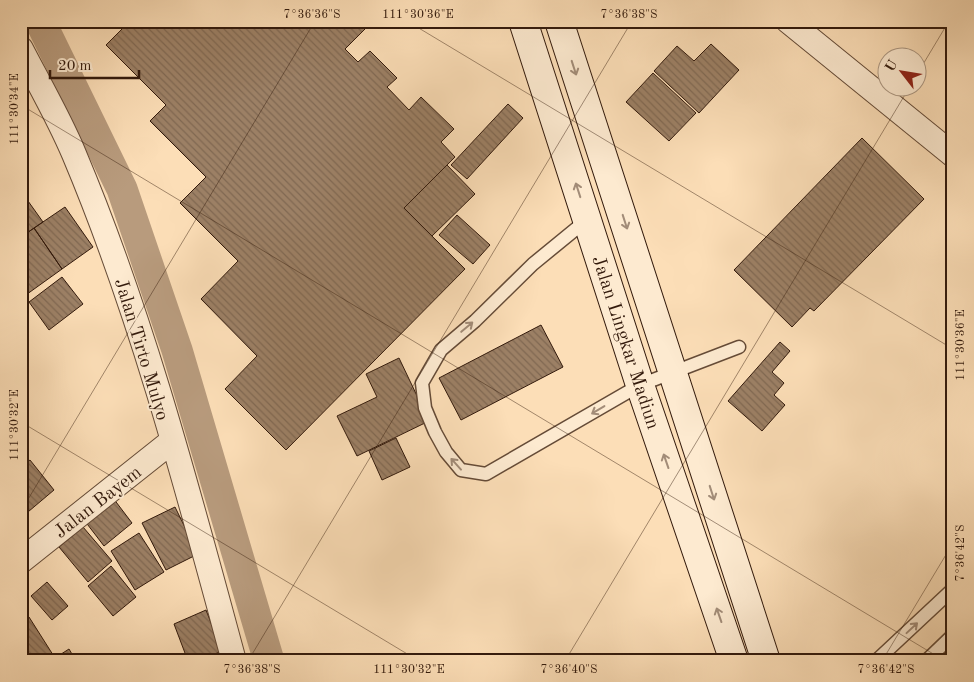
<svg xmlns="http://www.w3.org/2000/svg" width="974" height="682" font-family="'Old Standard TT',serif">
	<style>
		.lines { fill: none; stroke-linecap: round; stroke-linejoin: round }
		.canal { stroke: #b89b7d; stroke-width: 31 }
		.building { fill: url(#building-back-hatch); stroke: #331a0c }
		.service-casing { stroke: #654b37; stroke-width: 15 }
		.minor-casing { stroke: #654b37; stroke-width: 26 }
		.secondary-casing { stroke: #331a0c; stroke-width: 30 }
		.service { stroke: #fdead0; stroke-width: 12 }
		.minor { stroke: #fdead0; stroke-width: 24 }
		.secondary { stroke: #fdead0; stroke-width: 28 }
		.oneway { stroke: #a28c78 }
		.ticks { fill: none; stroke: #331a0c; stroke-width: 1; stroke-opacity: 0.45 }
		.labels { text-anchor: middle; stroke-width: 4; stroke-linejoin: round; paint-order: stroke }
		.street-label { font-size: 19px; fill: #331a0c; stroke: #fdead0 }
		.neatline { fill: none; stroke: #331a0c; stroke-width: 2 }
		.ticks-label { font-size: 12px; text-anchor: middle; fill: #331a0c }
	</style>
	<defs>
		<pattern id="building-back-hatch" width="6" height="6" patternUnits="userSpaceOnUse" patternTransform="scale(1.25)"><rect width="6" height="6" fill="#9c8065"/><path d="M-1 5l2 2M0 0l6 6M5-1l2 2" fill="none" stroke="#806852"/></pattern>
	</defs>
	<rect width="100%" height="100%" fill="#fcdeb7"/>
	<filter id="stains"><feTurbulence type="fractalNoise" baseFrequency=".004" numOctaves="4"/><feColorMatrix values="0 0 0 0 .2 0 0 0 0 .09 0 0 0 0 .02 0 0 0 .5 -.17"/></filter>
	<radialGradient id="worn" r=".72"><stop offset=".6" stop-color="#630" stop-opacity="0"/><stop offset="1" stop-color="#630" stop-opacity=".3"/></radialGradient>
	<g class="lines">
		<path class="canal" d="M 40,21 L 122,189 L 177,350 L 269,661"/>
	</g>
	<path class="building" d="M 119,21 L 373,21 L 345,49 L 358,62 L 370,51 L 397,78 L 387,87 L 409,110 L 421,97 L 454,129 L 441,142 L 455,157 L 404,208 L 465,269 L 286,450 L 225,389 L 257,356 L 201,299 L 238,261 L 180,203 L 206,177 L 150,121 L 166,105 L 106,45 L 124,27 Z
		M 711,44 L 739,70 L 699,113 L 654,71 L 677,46 L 694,61 Z
		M 653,73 L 696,113 L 669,141 L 626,102 Z
		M 508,104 L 523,118 L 467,179 L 451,165 Z
		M 862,138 L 924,199 L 814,311 L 810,308 L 792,327 L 734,270 Z
		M 447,165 L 475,194 L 432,236 L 404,208 Z
		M 23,194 L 43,222 L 21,237 L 21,195 Z
		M 65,207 L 93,247 L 62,269 L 34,228 Z
		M 457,215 L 490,245 L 473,264 L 439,235 Z
		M 34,228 L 62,269 L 23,297 L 21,294 L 21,237 Z
		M 62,277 L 83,304 L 49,330 L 29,302 Z
		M 541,325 L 563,367 L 461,420 L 439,378 Z
		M 780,342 L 790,351 L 772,372 L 784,383 L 774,395 L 785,405 L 762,431 L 728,401 Z
		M 399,358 L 429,421 L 357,456 L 337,416 L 377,397 L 366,374 Z
		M 396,438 L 410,467 L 382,480 L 369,451 Z
		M 30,460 L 54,490 L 22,517 L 21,467 Z
		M 110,494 L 132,523 L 104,546 L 81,516 Z
		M 175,507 L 198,554 L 166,570 L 142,523 Z
		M 83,527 L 112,561 L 88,582 L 59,547 Z
		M 139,533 L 164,572 L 135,590 L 111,551 Z
		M 111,566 L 136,597 L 113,616 L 88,586 Z
		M 47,582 L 68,606 L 52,620 L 31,596 Z
		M 206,610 L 222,651 L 198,661 L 188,661 L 174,624 Z
		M 29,617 L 55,658 L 69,649 L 76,661 L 21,661 L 21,622 Z"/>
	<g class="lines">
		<defs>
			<path id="service" d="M 588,219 L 533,264 L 475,321 L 441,350 L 422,383 L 425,408 L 435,432 L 446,452 L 461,470 L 486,474 L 640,385 L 739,347
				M 876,661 L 953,589
				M 926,661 L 953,635"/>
			<path id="minor" d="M 788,21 L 953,155
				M 21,49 C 39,84 59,118 74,154 C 142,315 188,491 234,661
				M 21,561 L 172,441"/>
			<path id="secondary" d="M 523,21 L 640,385 L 734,661
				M 559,21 L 766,661"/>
		</defs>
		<use href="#service" class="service-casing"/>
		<use href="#minor" class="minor-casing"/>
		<use href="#secondary" class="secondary-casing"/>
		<use href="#service" class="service"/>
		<use href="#minor" class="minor"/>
		<use href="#secondary" class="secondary"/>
	</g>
	<defs><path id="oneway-shaft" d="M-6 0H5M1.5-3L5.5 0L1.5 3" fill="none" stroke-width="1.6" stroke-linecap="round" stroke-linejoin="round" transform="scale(1.25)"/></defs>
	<g class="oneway">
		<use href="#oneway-shaft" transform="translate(574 68) rotate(72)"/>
		<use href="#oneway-shaft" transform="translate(578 190) rotate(-108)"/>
		<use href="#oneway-shaft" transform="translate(625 222) rotate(72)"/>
		<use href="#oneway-shaft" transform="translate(467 327) rotate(-40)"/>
		<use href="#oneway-shaft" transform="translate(598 410) rotate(149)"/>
		<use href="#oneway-shaft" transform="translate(666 461) rotate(-109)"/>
		<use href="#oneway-shaft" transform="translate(456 464) rotate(-132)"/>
		<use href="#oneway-shaft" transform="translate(712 493) rotate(72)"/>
		<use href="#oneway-shaft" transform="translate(719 615) rotate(-109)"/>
		<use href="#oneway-shaft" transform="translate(912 628) rotate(-43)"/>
	</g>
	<path class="ticks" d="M 407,21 L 953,349M 934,21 L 953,33M 916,76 L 949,21M 21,105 L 945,661M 21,422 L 419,661M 21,511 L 315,21M 248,661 L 632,21M 565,661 L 909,88M 882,661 L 953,543"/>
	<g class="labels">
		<g class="street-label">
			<text transform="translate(627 342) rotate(72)" y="7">Jalan Lingkar Madiun</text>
			<text transform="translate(143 349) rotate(73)" y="7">Jalan Tirto Mulyo</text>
			<text transform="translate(97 501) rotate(-38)" y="7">Jalan Bayem</text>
		</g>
	</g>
	<rect width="974" height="682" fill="none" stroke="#fcdeb7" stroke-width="55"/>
	<g transform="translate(902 72) rotate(301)"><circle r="24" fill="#fdead0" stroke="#ac9782"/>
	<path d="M0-4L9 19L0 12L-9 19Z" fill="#8f2418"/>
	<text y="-8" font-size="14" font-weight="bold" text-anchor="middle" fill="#331a0c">U</text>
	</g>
	<path d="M50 70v8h89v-8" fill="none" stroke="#331a0c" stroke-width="2.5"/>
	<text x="58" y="70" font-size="15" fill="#331a0c" stroke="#fdead0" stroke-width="4" paint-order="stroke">20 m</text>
	<rect x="28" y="28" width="918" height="626" class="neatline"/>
	<g class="ticks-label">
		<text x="312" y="18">7°36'36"S</text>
		<text x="418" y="18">111°30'36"E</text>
		<text x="629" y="18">7°36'38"S</text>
		<text transform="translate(14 109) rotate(-90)" y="4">111°30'34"E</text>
		<text transform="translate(960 345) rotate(-90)" y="4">111°30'36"E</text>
		<text transform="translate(14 425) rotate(-90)" y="4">111°30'32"E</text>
		<text transform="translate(960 553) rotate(-90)" y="4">7°36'42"S</text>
		<text x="252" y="673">7°36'38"S</text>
		<text x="409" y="673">111°30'32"E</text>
		<text x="569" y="673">7°36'40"S</text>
		<text x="886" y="673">7°36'42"S</text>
	</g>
	<rect width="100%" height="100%" filter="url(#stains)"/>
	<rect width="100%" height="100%" fill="url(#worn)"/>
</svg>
